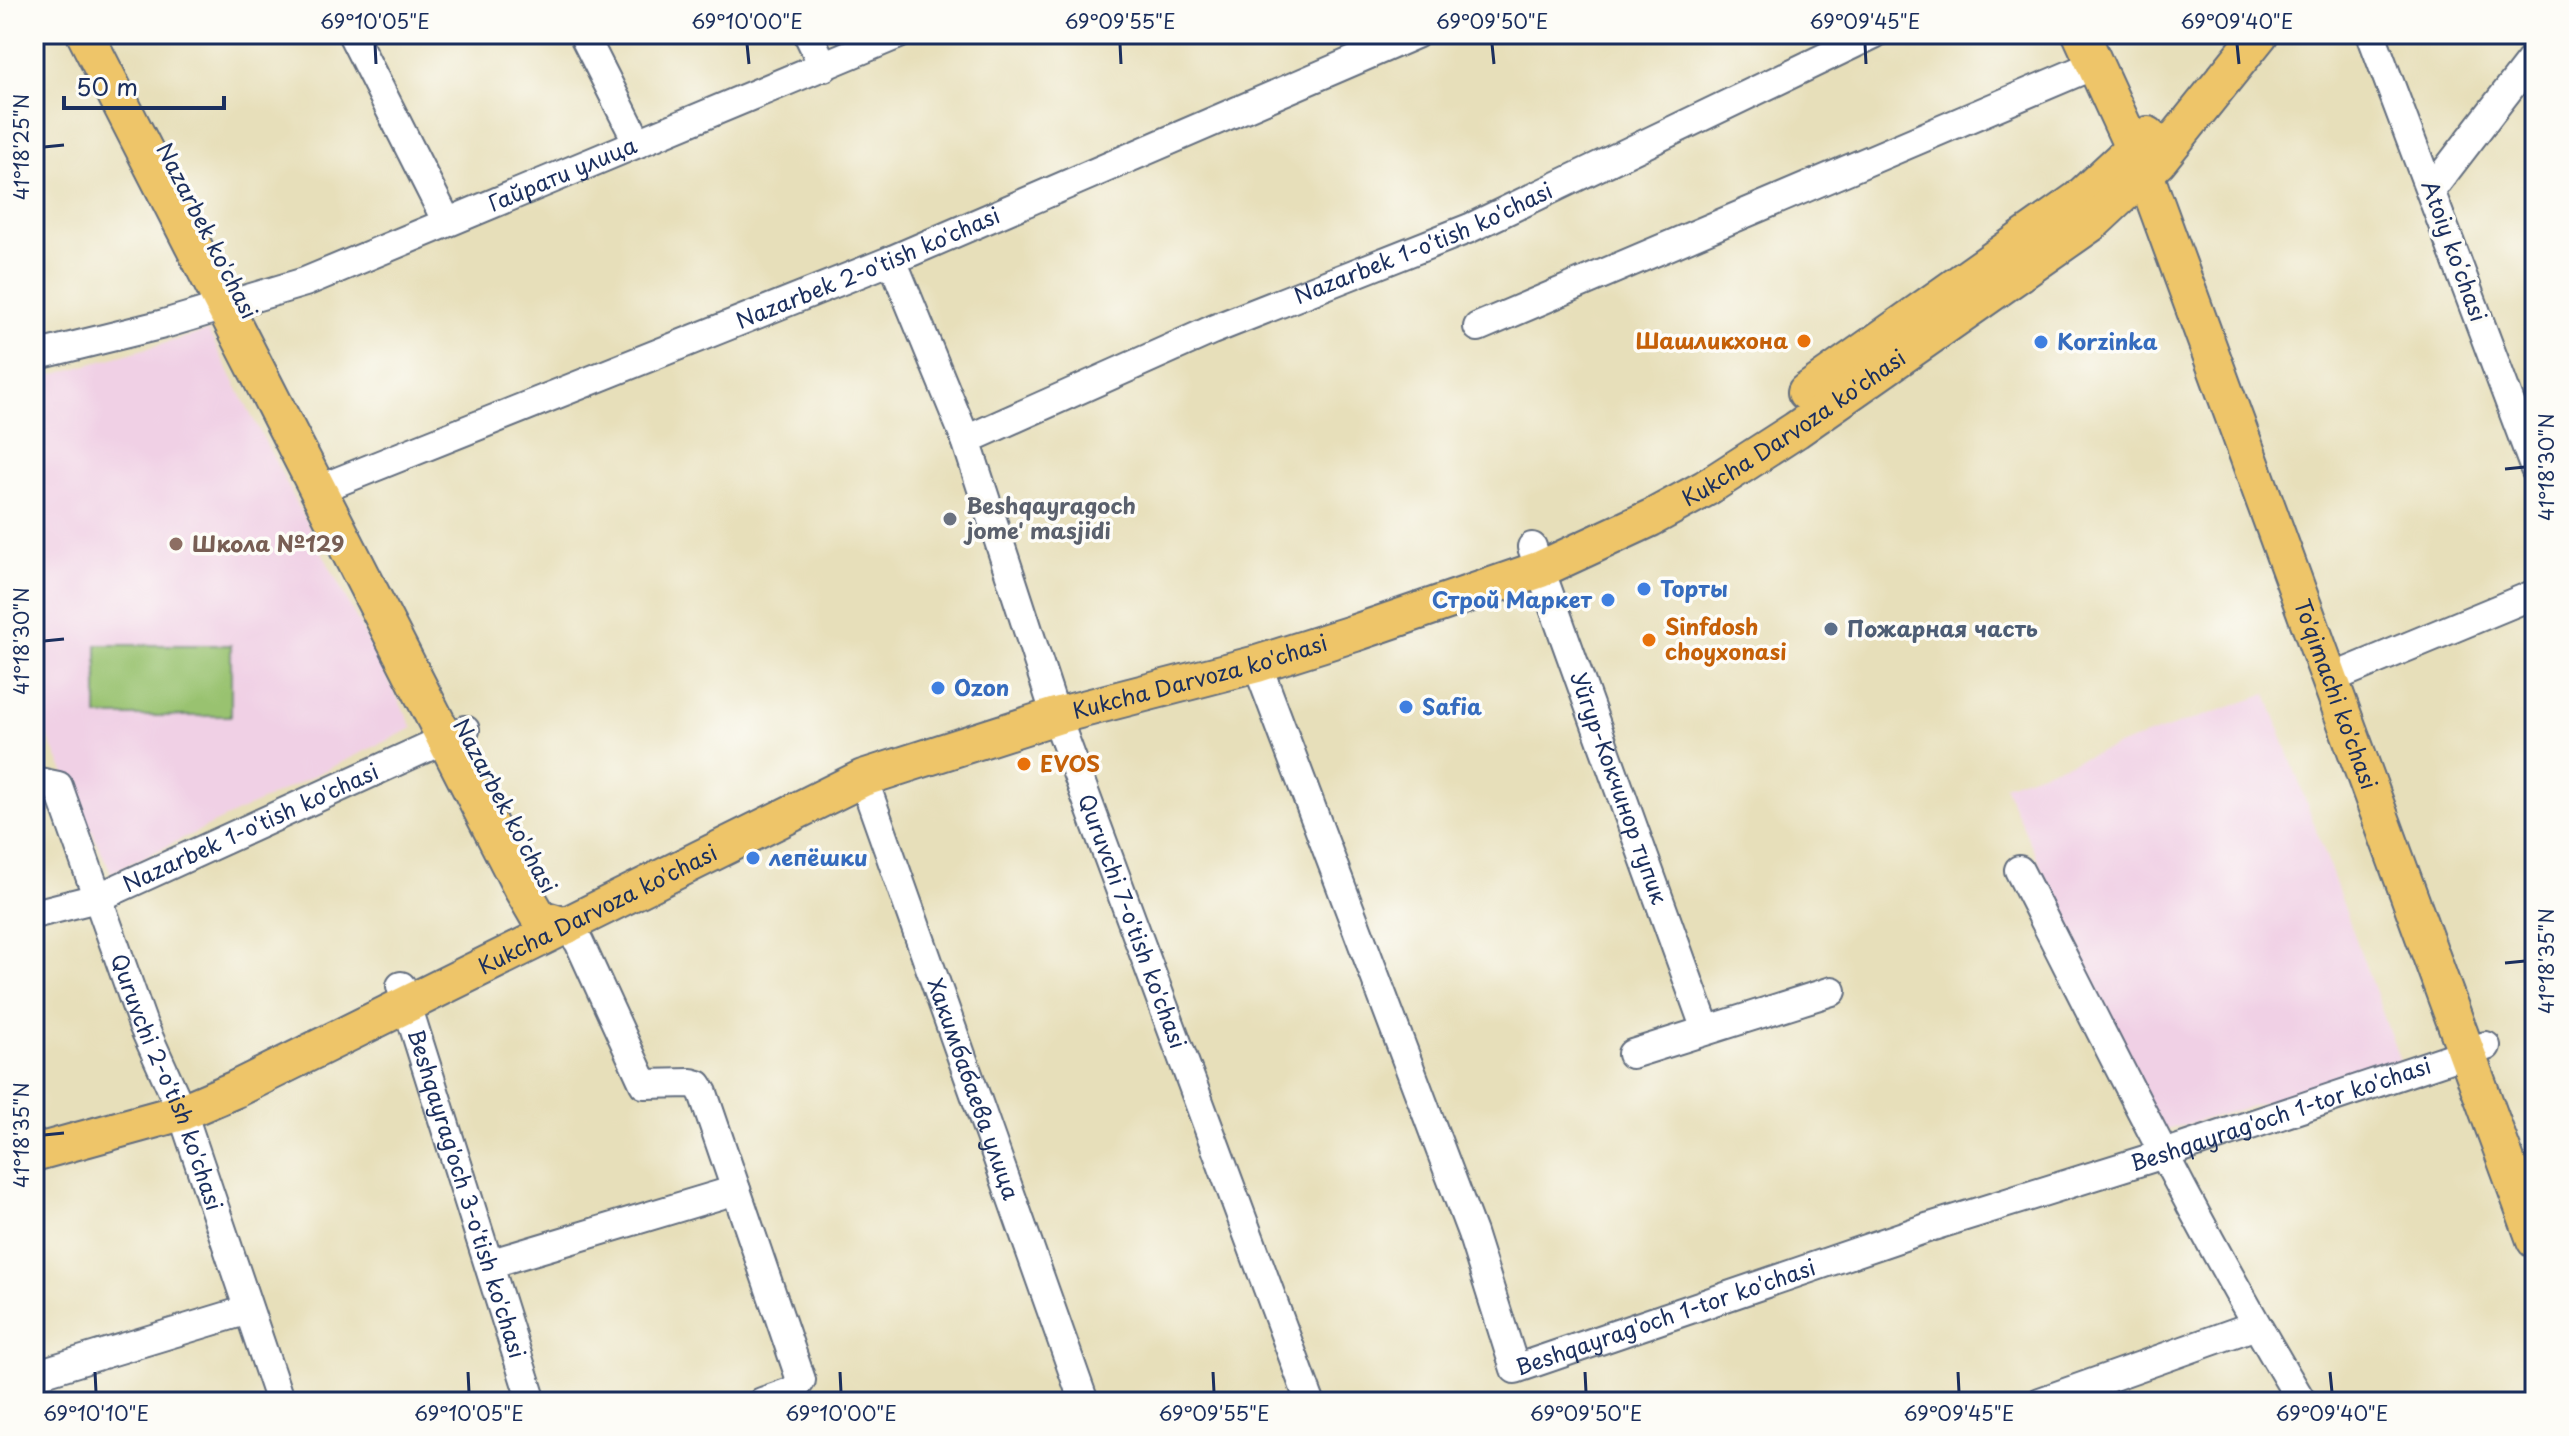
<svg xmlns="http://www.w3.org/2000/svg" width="2569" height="1436" font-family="'Playpen Sans',sans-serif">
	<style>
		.built { fill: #f0d0e5 }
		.green { fill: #99c26f; stroke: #5a7866; stroke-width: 2 }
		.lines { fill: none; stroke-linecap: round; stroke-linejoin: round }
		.minor-casing { stroke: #626d7e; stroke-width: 32 }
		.major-casing { stroke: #626d7e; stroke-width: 40 }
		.minor { stroke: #fff; stroke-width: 28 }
		.major { stroke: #eec569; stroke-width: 36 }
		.ticks { fill: none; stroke: #1b2f5e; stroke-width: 3 }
		.food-dot { fill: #e8710a; stroke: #fdfcf7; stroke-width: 3 }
		.shop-dot { fill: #3f7fe0; stroke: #fdfcf7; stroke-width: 3 }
		.worship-dot { fill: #6b7280; stroke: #fdfcf7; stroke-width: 3 }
		.education-dot { fill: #8d6e63; stroke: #fdfcf7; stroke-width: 3 }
		.service-dot { fill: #5c6f8a; stroke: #fdfcf7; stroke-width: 3 }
		.labels { text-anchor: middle; stroke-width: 7; stroke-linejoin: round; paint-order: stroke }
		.street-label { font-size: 22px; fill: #1b2f5e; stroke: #fdfcf7 }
		.food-label { font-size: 22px; font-weight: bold; fill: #c56008; stroke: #fdfcf7; text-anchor: start }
		.shop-label { font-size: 22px; font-weight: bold; fill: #366cbe; stroke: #fdfcf7; text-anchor: start }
		.worship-label { font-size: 22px; font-weight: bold; fill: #5b616d; stroke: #fdfcf7; text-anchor: start }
		.education-label { font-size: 22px; font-weight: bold; fill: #785e54; stroke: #fdfcf7; text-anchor: start }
		.service-label { font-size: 22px; font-weight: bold; fill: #4e5e75; stroke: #fdfcf7; text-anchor: start }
		.neatline { fill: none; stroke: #1b2f5e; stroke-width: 3 }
		.ticks-label { font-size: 20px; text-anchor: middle; fill: #1b2f5e }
	</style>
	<rect width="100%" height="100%" fill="#fdfcf7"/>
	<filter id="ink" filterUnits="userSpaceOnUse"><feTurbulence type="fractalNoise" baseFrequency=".0125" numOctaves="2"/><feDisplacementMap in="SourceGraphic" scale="16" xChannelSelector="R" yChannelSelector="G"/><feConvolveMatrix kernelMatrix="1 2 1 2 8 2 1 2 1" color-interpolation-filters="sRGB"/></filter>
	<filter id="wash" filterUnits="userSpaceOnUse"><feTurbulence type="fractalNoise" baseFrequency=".006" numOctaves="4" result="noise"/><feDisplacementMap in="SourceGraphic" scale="32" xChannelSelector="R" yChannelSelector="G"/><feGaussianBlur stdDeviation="1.8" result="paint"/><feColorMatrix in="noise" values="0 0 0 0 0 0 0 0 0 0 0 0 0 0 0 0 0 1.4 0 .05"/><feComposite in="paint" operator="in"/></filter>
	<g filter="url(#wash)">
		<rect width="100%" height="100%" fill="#e7dfba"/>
		<path class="built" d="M 208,331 L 413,728 L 111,873 L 34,707 L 34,380 Z
			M 2267,694 L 2401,1064 L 2160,1132 L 2004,785 Z"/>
		<path class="green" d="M 97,645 L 231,645 L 231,716 L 97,716 Z"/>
	</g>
	<g filter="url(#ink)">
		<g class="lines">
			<defs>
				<g id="minor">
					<path d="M 352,34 L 447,222"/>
					<path d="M 583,34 L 638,143"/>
					<path d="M 808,34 L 824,67"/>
					<path d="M 2371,34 L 2535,469"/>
					<path d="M 2432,189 L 2535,55"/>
					<path id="s1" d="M 892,260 L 966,440 L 1056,716 L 1310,1402"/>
					<path d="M 1478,327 L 2096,64"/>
					<path id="s2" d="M 34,356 L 164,324 L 305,282 L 899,34"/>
					<path id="s3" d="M 966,440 L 1212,330 L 1470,228 L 1874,34"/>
					<path id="s4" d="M 317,490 L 892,260 L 1416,34"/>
					<path id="s5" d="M 1532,547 L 1706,1030"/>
					<path id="s6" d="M 1257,664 L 1472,1233 L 1515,1369 L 1930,1227 L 2164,1154 L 2486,1046"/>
					<path d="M 2330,679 L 2535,594"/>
					<path id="s7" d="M 863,778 L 1084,1402"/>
					<path id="s8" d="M 34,781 L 58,786 L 143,1025 L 182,1112 L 280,1402"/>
					<path d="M 2019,870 C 2110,1048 2198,1230 2302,1402"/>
					<path id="s9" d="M 34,914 L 97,898 L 465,730"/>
					<path d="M 566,926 L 579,942 L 644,1084 L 691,1083 L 698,1085 L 703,1093 L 801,1380 L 793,1391 L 762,1402"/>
					<path id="s10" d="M 401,986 L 532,1402"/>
					<path d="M 1632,1054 L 1832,991"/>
					<path d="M 489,1264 L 736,1190"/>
					<path d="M 34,1375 L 248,1310"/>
					<path d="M 2040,1402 L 2256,1325"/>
				</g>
				<g id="major">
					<path d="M 85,34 L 521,887 L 539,918 L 566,926"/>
					<path id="s11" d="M 2081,34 L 2145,174 L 2535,1240"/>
					<path d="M 1806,392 L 2079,199 L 2148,135"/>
					<path id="s12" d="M 34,1153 L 182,1112 L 236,1089 L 863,778 L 1056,716 L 1257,664 L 1355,633 L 1541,569 L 1651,518 L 1706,488 L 1796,430 L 2093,222 L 2158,161 L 2260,34"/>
				</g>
			</defs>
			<use href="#minor" class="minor-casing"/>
			<use href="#major" class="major-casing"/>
			<use href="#minor" class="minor"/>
			<use href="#major" class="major"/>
		</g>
	</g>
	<path class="ticks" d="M 375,44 L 376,64M 747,44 L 749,64M 1120,44 L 1121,64M 1492,44 L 1494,64M 1865,44 L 1866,64M 2237,44 L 2239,64M 44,147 L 64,145M 2505,469 L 2525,467M 44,641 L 64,639M 2505,963 L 2525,961M 44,1135 L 64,1133M 95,1372 L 96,1392M 468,1372 L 469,1392M 840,1372 L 841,1392M 1213,1372 L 1214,1392M 1585,1372 L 1586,1392M 1958,1372 L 1959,1392M 2330,1372 L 2332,1392"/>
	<g class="food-dot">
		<circle cx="1804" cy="341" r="8"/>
		<circle cx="1649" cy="640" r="8"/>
		<circle cx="1024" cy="764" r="8"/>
	</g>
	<g class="shop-dot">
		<circle cx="2041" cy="342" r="8"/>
		<circle cx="1644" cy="589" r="8"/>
		<circle cx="1608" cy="600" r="8"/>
		<circle cx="938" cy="688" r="8"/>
		<circle cx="1406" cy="707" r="8"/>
		<circle cx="753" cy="858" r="8"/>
	</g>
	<circle class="worship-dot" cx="950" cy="519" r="8"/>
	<circle class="education-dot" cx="176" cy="544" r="8"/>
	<circle class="service-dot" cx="1831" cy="629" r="8"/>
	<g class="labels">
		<g class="street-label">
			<text dy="8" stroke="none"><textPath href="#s2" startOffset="560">Гайрати улица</textPath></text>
			<text transform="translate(207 231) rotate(63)" y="8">Nazarbek ko'chasi</text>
			<text dy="8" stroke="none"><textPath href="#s3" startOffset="498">Nazarbek 1-o'tish ko'chasi</textPath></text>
			<text transform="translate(2454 251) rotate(70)" y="8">Atoiy koʻchasi</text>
			<text dy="8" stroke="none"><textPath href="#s4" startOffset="594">Nazarbek 2-o'tish ko'chasi</textPath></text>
			<text dy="8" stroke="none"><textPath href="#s12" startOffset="1912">Kukcha Darvoza ko'chasi</textPath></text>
			<text dy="8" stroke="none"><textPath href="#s12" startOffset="1264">Kukcha Darvoza ko'chasi</textPath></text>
			<text dy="8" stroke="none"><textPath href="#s11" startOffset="708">To'qimachi ko'chasi</textPath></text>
			<text dy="8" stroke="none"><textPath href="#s5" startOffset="256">Уйгур-Кокчинор тупик</textPath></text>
			<text transform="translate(505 806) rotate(62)" y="8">Nazarbek ko'chasi</text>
			<text dy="8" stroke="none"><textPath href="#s9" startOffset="234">Nazarbek 1-o'tish ko'chasi</textPath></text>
			<text dy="8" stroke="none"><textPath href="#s12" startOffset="616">Kukcha Darvoza ko'chasi</textPath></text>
			<text dy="8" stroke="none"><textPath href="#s1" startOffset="704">Quruvchi 7-o'tish ko'chasi</textPath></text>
			<text dy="8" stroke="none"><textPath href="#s8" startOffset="340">Quruvchi 2-o'tish ko'chasi</textPath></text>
			<text dy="8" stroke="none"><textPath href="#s7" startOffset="330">Хакимбабаева улица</textPath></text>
			<text dy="8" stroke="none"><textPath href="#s6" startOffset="1558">Beshqayrag'och 1-tor ko'chasi</textPath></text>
			<text dy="8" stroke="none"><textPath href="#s10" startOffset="218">Beshqayrag'och 3-o'tish ko'chasi</textPath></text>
			<text dy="8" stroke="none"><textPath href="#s6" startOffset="910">Beshqayrag'och 1-tor ko'chasi</textPath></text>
		</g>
		<g class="food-label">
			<text x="1788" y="349" text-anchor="end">Шашликхона</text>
			<text x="1665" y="635">Sinfdosh<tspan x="1665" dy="25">choyxonasi</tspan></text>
			<text x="1040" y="772">EVOS</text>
		</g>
		<g class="shop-label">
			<text x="2057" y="350">Korzinka</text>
			<text x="1660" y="597">Торты</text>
			<text x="1592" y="608" text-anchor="end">Строй Маркет</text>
			<text x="954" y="696">Ozon</text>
			<text x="1422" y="715">Safia</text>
			<text x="769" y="866">лепёшки</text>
		</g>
		<g class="worship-label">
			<text x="966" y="514">Beshqayragoch<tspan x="966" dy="25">jome' masjidi</tspan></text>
		</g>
		<g class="education-label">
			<text x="192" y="552">Школа №129</text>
		</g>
		<g class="service-label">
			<text x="1847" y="637">Пожарная часть</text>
		</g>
	</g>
	<rect width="2569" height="1436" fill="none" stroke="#fdfcf7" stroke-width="88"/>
	<path d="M64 96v12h160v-12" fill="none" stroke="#1b2f5e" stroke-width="4"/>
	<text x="76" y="96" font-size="24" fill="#1b2f5e" stroke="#fdfcf7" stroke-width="6" paint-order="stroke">50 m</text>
	<rect x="44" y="44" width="2481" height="1348" class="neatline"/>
	<g class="ticks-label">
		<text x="375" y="29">69°10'05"E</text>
		<text x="747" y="29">69°10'00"E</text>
		<text x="1120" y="29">69°09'55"E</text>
		<text x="1492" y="29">69°09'50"E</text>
		<text x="1865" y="29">69°09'45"E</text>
		<text x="2237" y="29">69°09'40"E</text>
		<text transform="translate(22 147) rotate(-90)" y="7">41°18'25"N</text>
		<text transform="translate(2547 467) rotate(-90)" y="7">41°18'30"N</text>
		<text transform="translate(22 641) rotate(-90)" y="7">41°18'30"N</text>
		<text transform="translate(2547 961) rotate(-90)" y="7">41°18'35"N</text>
		<text transform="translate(22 1135) rotate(-90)" y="7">41°18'35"N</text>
		<text x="96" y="1421">69°10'10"E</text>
		<text x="469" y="1421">69°10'05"E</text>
		<text x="841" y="1421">69°10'00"E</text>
		<text x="1214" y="1421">69°09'55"E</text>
		<text x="1586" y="1421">69°09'50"E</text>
		<text x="1959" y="1421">69°09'45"E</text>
		<text x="2332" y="1421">69°09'40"E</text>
	</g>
</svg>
